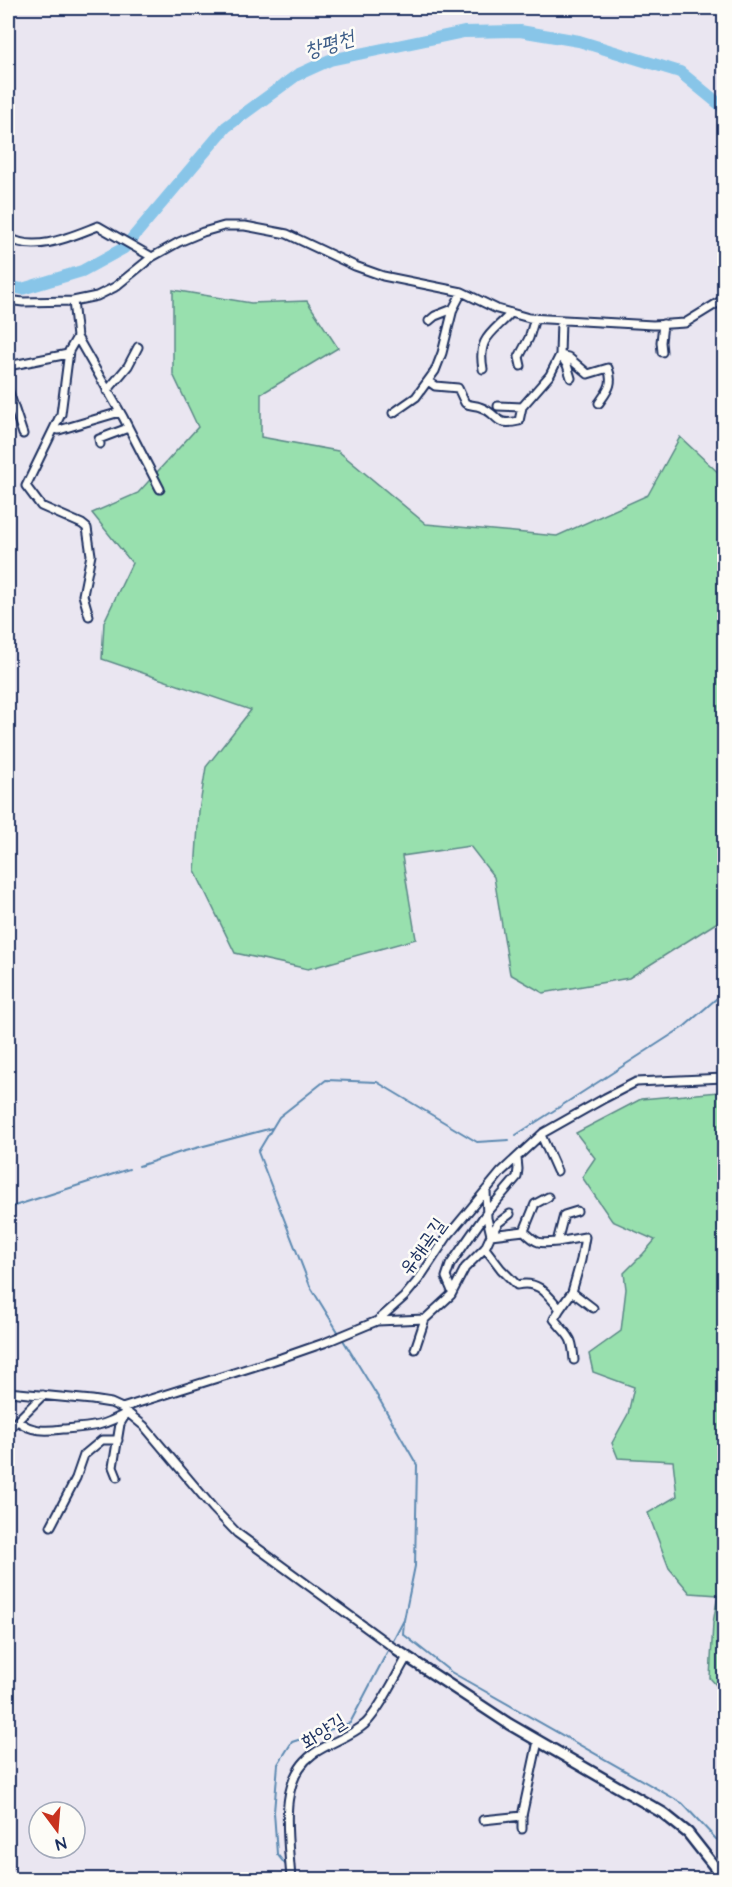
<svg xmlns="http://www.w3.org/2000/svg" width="732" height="1887" font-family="'Architects Daughter','Poor Story',sans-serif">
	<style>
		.green { fill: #98e0ae; stroke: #5a8886; stroke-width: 1.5 }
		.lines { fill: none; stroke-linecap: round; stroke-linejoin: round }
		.stream { stroke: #5c89b1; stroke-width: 2 }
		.river { stroke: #88c5e8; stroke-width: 12 }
		.street-casing { stroke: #1b2f5e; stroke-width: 11 }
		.secondary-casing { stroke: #1b2f5e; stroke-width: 14 }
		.street { stroke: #fdfcf7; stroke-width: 7 }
		.secondary { stroke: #fdfcf7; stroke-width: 9 }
		.labels { text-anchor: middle; stroke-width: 5; stroke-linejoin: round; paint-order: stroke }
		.street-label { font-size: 20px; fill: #1b2f5e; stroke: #fdfcf7 }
		.water-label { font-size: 21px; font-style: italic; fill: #3c5c87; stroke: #fdfcf7 }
	</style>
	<rect width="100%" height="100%" fill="#eae6f1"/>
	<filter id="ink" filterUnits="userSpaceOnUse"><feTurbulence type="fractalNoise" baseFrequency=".0167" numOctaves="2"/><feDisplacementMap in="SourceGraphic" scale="12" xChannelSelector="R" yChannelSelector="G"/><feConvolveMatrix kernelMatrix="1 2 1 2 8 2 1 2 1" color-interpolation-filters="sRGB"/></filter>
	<g filter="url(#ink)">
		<path class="green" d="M 173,290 L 251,303 L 307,301 L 338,348 L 261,394 L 261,437 L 338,451 L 426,524 L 557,536 L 648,495 L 680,437 L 724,478 L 724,918 L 629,978 L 543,993 L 510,974 L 494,877 L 470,846 L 402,856 L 416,939 L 308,969 L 235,953 L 195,871 L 199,811 L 206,767 L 251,710 L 102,659 L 104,622 L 132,563 L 92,513 L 138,493 L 198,427 L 173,374 Z
			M 719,1092 L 724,1095 L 724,1694 L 710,1678 L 713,1623 L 718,1595 L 690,1593 L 669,1568 L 648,1513 L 677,1496 L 673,1461 L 618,1458 L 612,1443 L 628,1414 L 634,1387 L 593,1372 L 589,1354 L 621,1331 L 626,1289 L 624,1273 L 643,1254 L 655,1240 L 612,1221 L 582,1177 L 595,1158 L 576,1133 L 641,1099 Z"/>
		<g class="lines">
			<path class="stream" d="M 516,1135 L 685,1026 L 724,992
				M 139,1166 L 181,1152 L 272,1128
				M 8,1208 L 129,1169
				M 404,1622 L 403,1634 L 451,1672 L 682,1803 L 716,1839 L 724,1844
				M 288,1868 L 277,1854 L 274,1812 L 278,1764 L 292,1742 L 350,1723 L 404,1620 L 415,1566 L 417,1465 L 378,1397 L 310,1286 L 258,1152 L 279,1117 L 326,1080 L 377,1082 L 477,1142 L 509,1140"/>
			<path class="river" d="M 8,286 L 22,289 L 82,271 L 124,248 L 226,127 L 297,75 L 330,60 L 464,32 L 520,31 L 579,41 L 680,72 L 724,108"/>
			<defs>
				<path id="street" d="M 8,237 C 34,254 72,236 98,226 L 152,257
					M 8,300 L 23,302 L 73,301 L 97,296 L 115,287 L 152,257 L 179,242 L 203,232 L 224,226 L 245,226 L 287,234 L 355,266 L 383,276 L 462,292 L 497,309 L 529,318 L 653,325 L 685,323 L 724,299
					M 73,301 L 77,337 L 123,417 L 160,489
					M 429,321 L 435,316 L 453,309
					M 77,337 L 69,351 L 61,414 L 26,486 L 41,506 L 82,524 L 87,528 L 91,555 L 83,595 L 89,616
					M 662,352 L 661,342 L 663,324
					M 560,355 L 568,357 L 588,374 L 608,368 C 614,384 608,390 599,403
					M 560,355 L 567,365 L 571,378
					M 8,366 L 68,354
					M 521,366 L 519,357 L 529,338 L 535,318
					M 483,369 C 477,337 493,333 511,313
					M 428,381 L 435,386 L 458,388 L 465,403 C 470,406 475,405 480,407 C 500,414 493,427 519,421 L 522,407 L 550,375 L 560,355 L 561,320
					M 8,389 L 23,434
					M 107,391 L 128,366 L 138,347
					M 498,406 L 522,407
					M 393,413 L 416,397 L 435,371 L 442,353 L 453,309 L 462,292
					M 55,429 L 59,430 L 120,412
					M 100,444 L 99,439 L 128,428
					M 541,1135 L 557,1171
					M 524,1231 C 537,1244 539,1244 557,1242 L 564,1215 L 577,1211
					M 491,1235 L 524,1231 L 535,1204 L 548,1197
					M 491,1235 L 498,1223 L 510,1214
					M 557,1242 L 585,1237 L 581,1260 L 572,1292 L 560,1309
					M 485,1248 L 501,1269 L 517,1285 C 539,1280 547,1294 560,1309 L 554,1319 C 569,1338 572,1334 574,1360
					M 452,1291 L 446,1277 L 450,1265 L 487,1212 L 517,1177 L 518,1169 L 517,1158
					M 572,1292 L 593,1308
					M 377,1321 L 425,1319 L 451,1295 L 465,1268 L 485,1248 L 491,1235 L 487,1218 L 486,1190
					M 415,1349 L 425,1319
					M 8,1392 L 92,1400 L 111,1403 L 122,1408 L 144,1426 L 213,1508 L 237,1533 L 398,1651
					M 122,1408 L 281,1358 L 324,1343 L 377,1321 L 404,1297 L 419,1279 L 447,1237 L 501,1172 L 543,1133 L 605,1098 L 636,1082 L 724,1078
					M 18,1421 C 31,1432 47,1431 63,1429 C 91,1427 103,1427 128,1412
					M 8,1430 L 43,1395
					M 117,1477 L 113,1467 L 120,1424 L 126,1414
					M 51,1526 L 76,1478 L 84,1455 L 102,1440 L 118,1440
					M 483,1820 L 522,1816
					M 522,1829 L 522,1816 L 538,1741
					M 291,1880 C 289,1839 276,1781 313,1754 C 330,1742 350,1737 365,1724 C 379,1711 397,1674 407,1657"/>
				<path id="secondary" d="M 398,1651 L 509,1724 L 663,1813 L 688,1833 L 714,1866 L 719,1880"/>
			</defs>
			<use href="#street" class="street-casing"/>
			<use href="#secondary" class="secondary-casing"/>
			<use href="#street" class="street"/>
			<use href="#secondary" class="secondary"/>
		</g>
	</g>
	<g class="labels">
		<g class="street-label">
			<text transform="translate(422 1246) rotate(-54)" y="7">유해곡길</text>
			<text transform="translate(323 1731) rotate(-32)" y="7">화양길</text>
		</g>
		<g class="water-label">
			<text transform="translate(329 44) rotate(-17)" y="7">창평천</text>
		</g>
	</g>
	<rect width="732" height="1887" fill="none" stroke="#fdfcf7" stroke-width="30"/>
	<rect x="15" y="15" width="702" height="1857" fill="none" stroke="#1b2f5e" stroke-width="2" filter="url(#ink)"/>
	<g transform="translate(57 1830) rotate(164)"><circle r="28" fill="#fdfcf7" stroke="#a3aaba" stroke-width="1.5"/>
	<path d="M0-4.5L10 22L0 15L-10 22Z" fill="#c8321e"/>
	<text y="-9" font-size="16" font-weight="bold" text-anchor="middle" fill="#1b2f5e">N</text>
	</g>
</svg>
